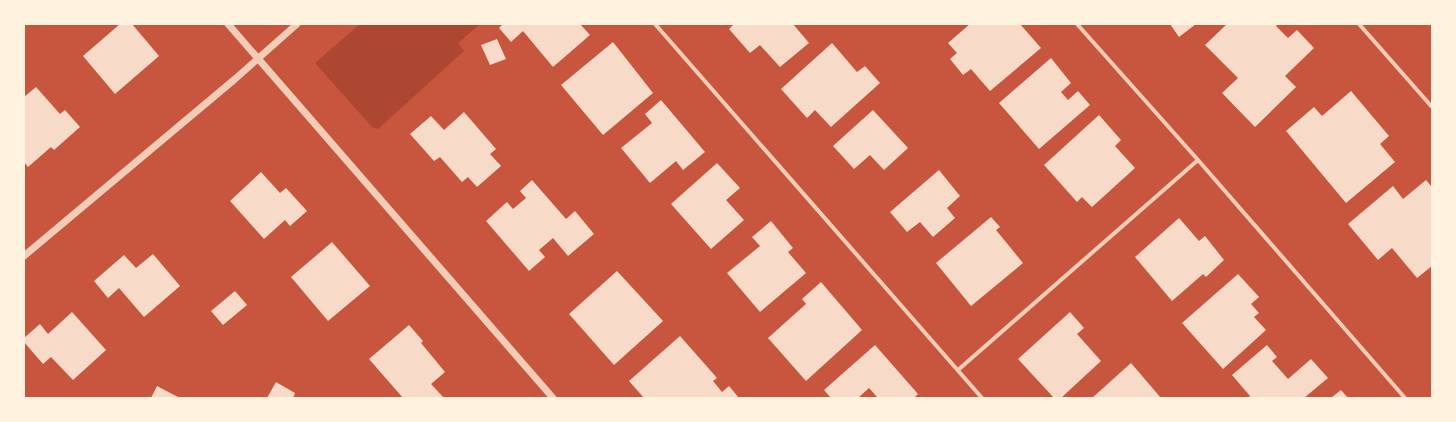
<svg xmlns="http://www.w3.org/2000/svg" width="1456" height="422" font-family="Poppins,sans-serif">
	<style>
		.green { fill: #ae4732 }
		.building { fill: #f7dbc8 }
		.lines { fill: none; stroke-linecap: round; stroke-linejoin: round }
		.minor { stroke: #f1ccb7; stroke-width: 4 }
		.tertiary { stroke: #f1ccb7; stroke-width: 7 }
	</style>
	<rect width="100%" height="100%" fill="#c8553d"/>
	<path class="green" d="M 360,24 L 480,24 L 458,43 L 464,51 L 378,129 L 372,127 L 315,63 Z"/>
	<path class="building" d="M 120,24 L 132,24 L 159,56 L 115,94 L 83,56 Z
		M 503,24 L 580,24 L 590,35 L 553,67 L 523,31 L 511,42 L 499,28 Z
		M 734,24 L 793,24 L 809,43 L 780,67 L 760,45 L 750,53 L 729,29 Z
		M 970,24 L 1020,24 L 1041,48 L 990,91 L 971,69 L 963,75 L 950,59 L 957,53 L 948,43 Z
		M 1170,24 L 1196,24 L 1179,37 Z
		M 1227,24 L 1278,24 L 1276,26 L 1288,38 L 1297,30 L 1314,48 L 1285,76 L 1296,87 L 1255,127 L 1222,93 L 1238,78 L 1205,45 Z
		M 497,39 L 506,59 L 490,65 L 481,45 Z
		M 613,42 L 653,93 L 603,135 L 561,85 Z
		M 832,43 L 857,72 L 865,66 L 880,83 L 831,127 L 815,110 L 807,118 L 781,89 Z
		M 1051,58 L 1071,83 L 1061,92 L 1068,100 L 1078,91 L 1090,105 L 1039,149 L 999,103 Z
		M 36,87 L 60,114 L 65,110 L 80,127 L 54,150 L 51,147 L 28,167 L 24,162 L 24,97 Z
		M 1351,91 L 1389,136 L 1380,144 L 1395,162 L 1346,203 L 1286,131 L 1314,107 L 1322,116 Z
		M 661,100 L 705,152 L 683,170 L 676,161 L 650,183 L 621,148 L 652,123 L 645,114 Z
		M 873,110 L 908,148 L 884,170 L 870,155 L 854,169 L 833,146 Z
		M 464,112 L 496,149 L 490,154 L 501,166 L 477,187 L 468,177 L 462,182 L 440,157 L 434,161 L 410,134 L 431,116 L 444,130 Z
		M 1099,115 L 1121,140 L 1115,146 L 1135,168 L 1092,207 L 1082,197 L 1077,202 L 1044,165 Z
		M 717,163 L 740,188 L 726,200 L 744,220 L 711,249 L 671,204 Z
		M 939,170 L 960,196 L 947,208 L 955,218 L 933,237 L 920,222 L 907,232 L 890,212 Z
		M 261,172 L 280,193 L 286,188 L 307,211 L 290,226 L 285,220 L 264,239 L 230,201 Z
		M 532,180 L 566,219 L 575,211 L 594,234 L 568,256 L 553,238 L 539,250 L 545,257 L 529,271 L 486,221 L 507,202 L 513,209 L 526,198 L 520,191 Z
		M 1426,180 L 1432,187 L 1432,266 L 1417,278 L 1392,248 L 1378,260 L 1348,224 L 1393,186 L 1403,199 Z
		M 991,217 L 1000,227 L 996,230 L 1023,263 L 971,306 L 936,263 Z
		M 1179,218 L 1199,241 L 1205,236 L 1224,260 L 1206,277 L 1203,274 L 1172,301 L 1135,257 Z
		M 771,221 L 793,248 L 788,252 L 806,273 L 760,312 L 727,273 L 760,246 L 752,237 Z
		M 332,242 L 370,286 L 328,321 L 291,277 Z
		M 153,254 L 180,286 L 144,317 L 119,288 L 108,298 L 94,281 L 124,255 L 136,268 Z
		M 617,271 L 663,321 L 614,365 L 569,314 Z
		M 1238,274 L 1259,297 L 1251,304 L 1259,313 L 1254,317 L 1266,330 L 1223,369 L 1182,323 Z
		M 821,282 L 862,330 L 806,381 L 768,338 L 806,304 L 802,299 Z
		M 235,291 L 247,305 L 223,325 L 211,311 Z
		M 72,312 L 106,350 L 73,380 L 51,357 L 43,364 L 24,342 L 24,338 L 40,324 L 48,334 Z
		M 1070,312 L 1084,328 L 1077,334 L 1101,361 L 1061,398 L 1054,398 L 1018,359 Z
		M 409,325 L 423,341 L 421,343 L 445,372 L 431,384 L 444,398 L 403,398 L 369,359 Z
		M 680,336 L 717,378 L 713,381 L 722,392 L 729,386 L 739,398 L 644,398 L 629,381 Z
		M 875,345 L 918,394 L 914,398 L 878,398 L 869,388 L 858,398 L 831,398 L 824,390 Z
		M 1267,345 L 1277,357 L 1272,361 L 1288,379 L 1311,359 L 1328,378 L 1304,398 L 1248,398 L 1250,396 L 1232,375 Z
		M 1131,363 L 1161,398 L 1092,398 Z
		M 276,382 L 295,393 L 293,398 L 267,398 Z
		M 157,386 L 180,398 L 151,398 Z
		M 1341,390 L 1348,398 L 1331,398 Z"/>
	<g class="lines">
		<path class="minor" d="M 655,24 L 982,398
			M 1077,24 L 1198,160 L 1405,398
			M 1359,24 L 1432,107
			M 958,370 L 1198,160"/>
		<path class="tertiary" d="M 228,24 L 553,398
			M 24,256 L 235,79 L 297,24"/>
	</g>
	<rect width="1456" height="422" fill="none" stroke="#fff3e0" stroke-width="50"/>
</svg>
